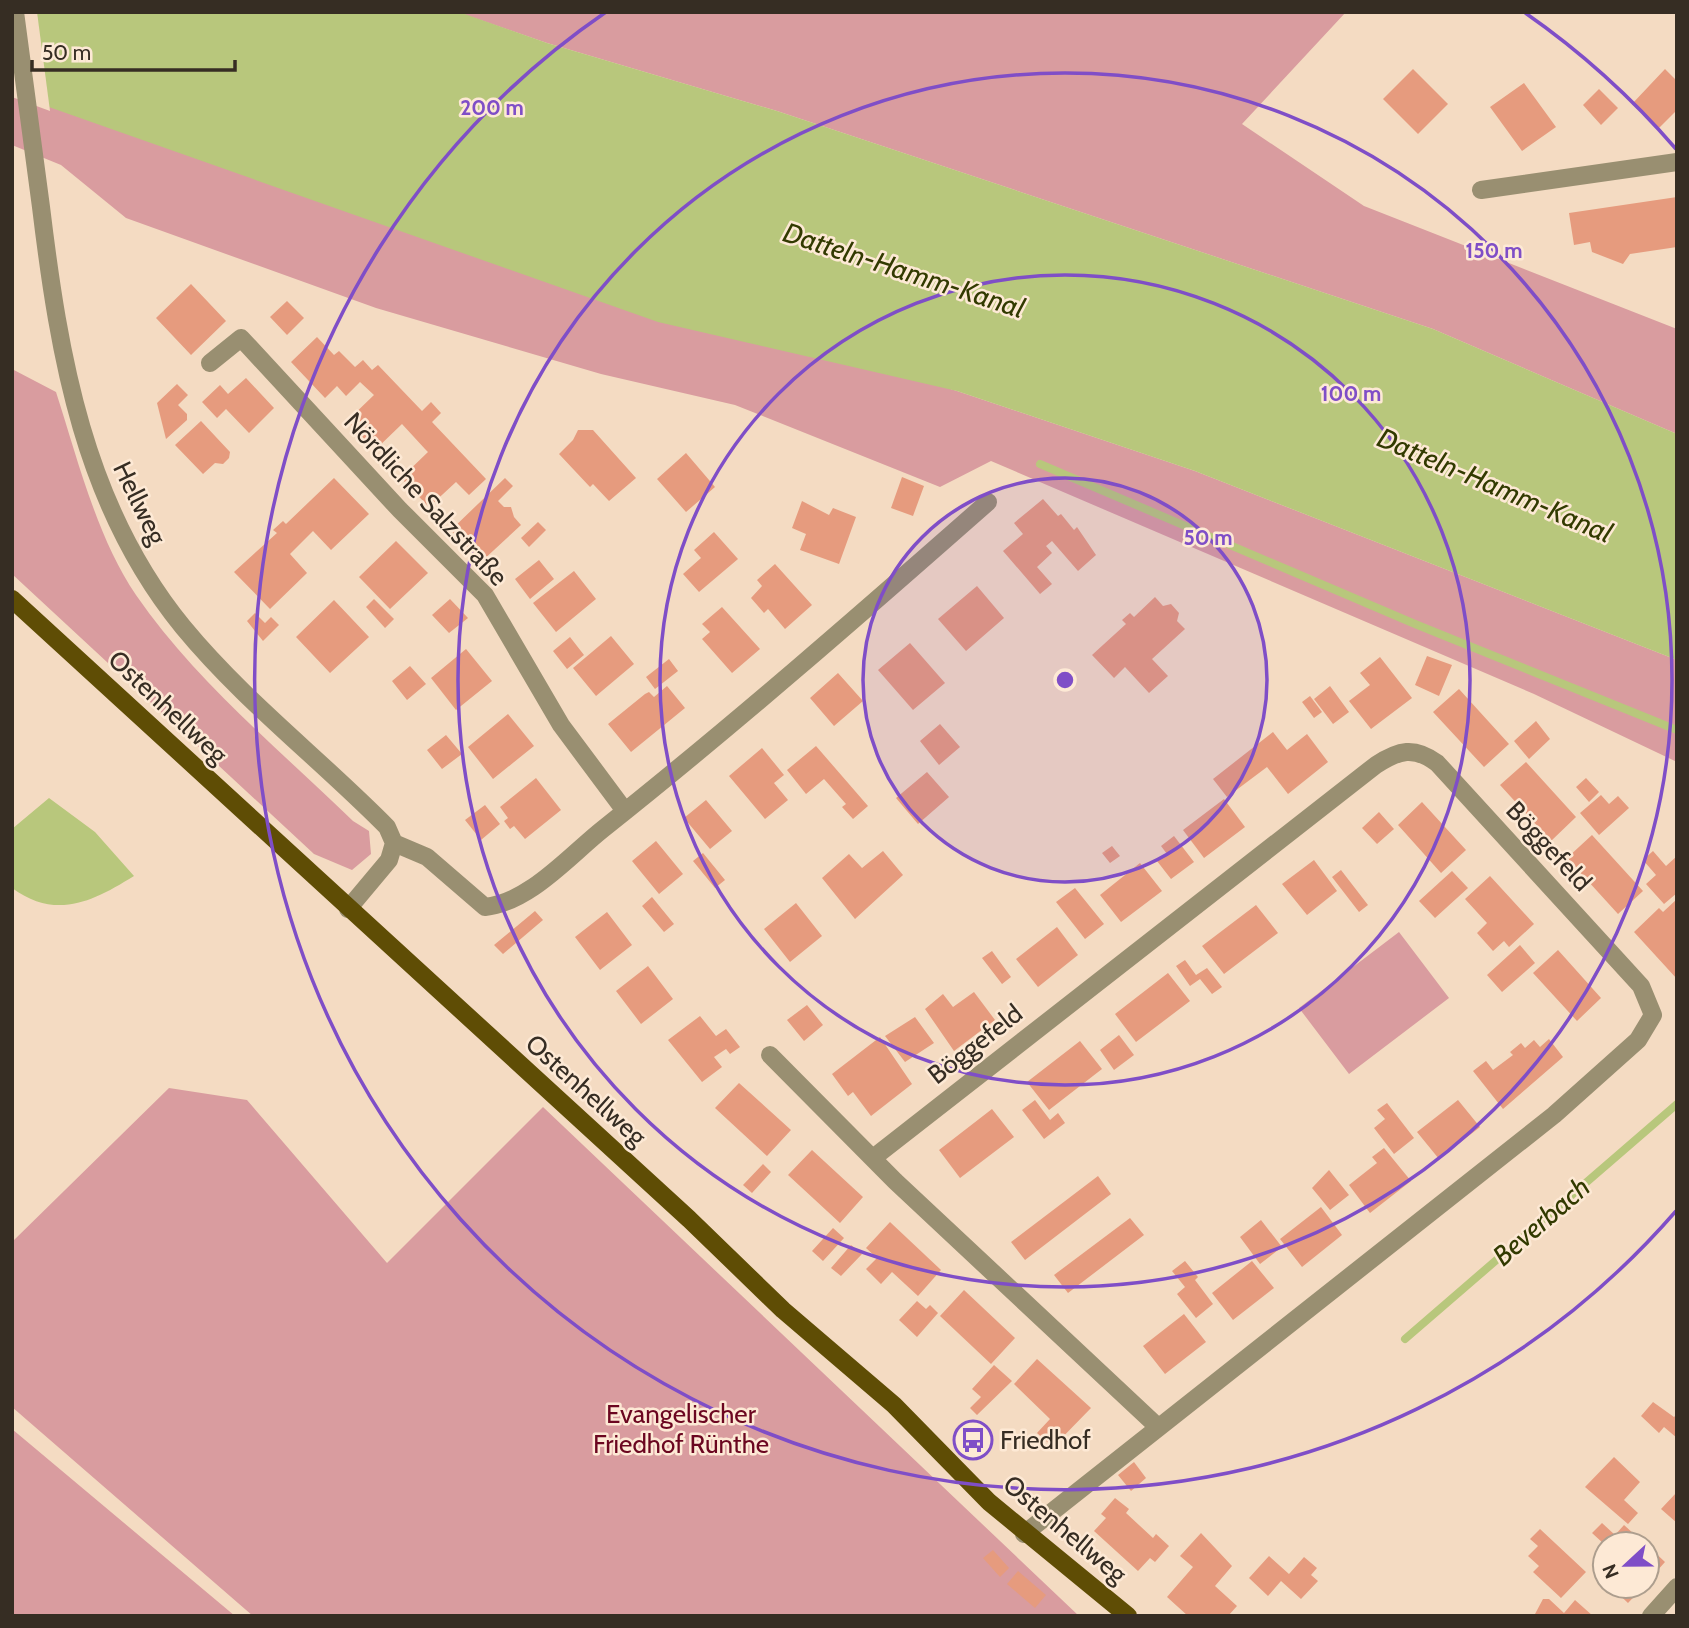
<svg xmlns="http://www.w3.org/2000/svg" width="1689" height="1628" font-family="Cabin,sans-serif">
	<style>
		.green { fill: #d99c9f }
		.water { fill: #b8c77c }
		.pier { fill: #f4dbc2 }
		.lines { fill: none; stroke-linecap: round; stroke-linejoin: round }
		.stream { stroke: #b8c77c; stroke-width: 8 }
		.building { fill: #e69b7e }
		.minor { stroke: #998f71; stroke-width: 18 }
		.major { stroke: #5f4d05; stroke-width: 18 }
		.ring { fill: none; stroke: #7f4ec7; stroke-width: 3.5 }
		.labels { text-anchor: middle; stroke-width: 5; stroke-linejoin: round; paint-order: stroke }
		.street-label { font-size: 26px; fill: #362d23; stroke: #fde9d5 }
		.park-label { font-size: 26px; fill: #6b0620; stroke: #fde9d5 }
		.poi-label { font-size: 26px; fill: #362d23; stroke: #fde9d5; text-anchor: start }
		.water-label { font-size: 28px; font-style: italic; fill: #323a00; stroke: #fde9d5 }
		.centre { fill: #7f4ec7; stroke: #fde9d5; stroke-width: 3.5 }
		.ring-label { font-size: 21px; text-anchor: middle; font-weight: bold; fill: #7f4ec7; stroke: #fde9d5; stroke-width: 5; stroke-linejoin: round; paint-order: stroke }
	</style>
	<rect width="100%" height="100%" fill="#f4dbc2"/>
	<path class="green" d="M 457,12 L 1346,12 L 1242,124 L 1364,206 L 1677,329 L 1677,434 L 1433,329 L 777,111 L 547,43 Z
		M 12,94 L 957,391 L 1195,471 L 1677,660 L 1677,762 L 1534,694 L 991,461 L 940,487 L 735,405 L 601,374 L 376,308 L 126,218 L 61,165 L 12,145 Z
		M 12,369 L 56,392 C 77,457 97,538 136,595 C 195,681 279,749 353,821 L 369,831 L 371,854 L 352,870 L 314,854 L 12,574 Z
		M 1399,932 L 1449,998 L 1349,1074 L 1299,1008 Z
		M 169,1088 L 247,1100 L 387,1263 L 543,1107 L 1079,1616 L 253,1616 L 12,1407 L 12,1242 Z
		M 12,1429 L 235,1616 L 12,1616 Z"/>
	<path class="water" d="M 12,12 L 459,12 L 547,43 L 777,111 L 1433,329 L 1677,434 L 1677,660 L 1195,471 L 957,391 L 658,322 L 12,94 Z
		M 49,798 L 95,832 L 134,876 C 92,902 56,920 12,888 L 12,829 Z"/>
	<path class="pier" d="M 12,12 L 37,12 L 50,111 L 12,97 Z"/>
	<g class="lines">
		<path class="stream" d="M 1040,464 L 1415,624 L 1677,730
			M 1405,1339 L 1677,1104"/>
	</g>
	<path class="building" d="M 1413,69 L 1448,104 L 1418,134 L 1383,99 Z
		M 1665,69 L 1677,81 L 1677,110 L 1658,129 L 1632,104 Z
		M 1524,83 L 1556,127 L 1522,151 L 1490,107 Z
		M 1599,89 L 1618,108 L 1601,125 L 1583,105 Z
		M 1677,197 L 1677,247 L 1630,254 L 1623,264 L 1592,252 L 1590,242 L 1574,245 L 1569,213 Z
		M 191,284 L 226,321 L 191,355 L 156,318 Z
		M 287,301 L 304,318 L 287,335 L 270,317 Z
		M 317,337 L 334,355 L 339,351 L 355,367 L 363,360 L 372,370 L 378,365 L 422,411 L 431,402 L 441,413 L 432,422 L 486,479 L 469,495 L 456,482 L 429,507 L 401,478 L 428,452 L 425,449 L 402,424 L 375,450 L 347,421 L 374,395 L 360,382 L 346,396 L 337,386 L 325,398 L 291,362 Z
		M 246,378 L 274,408 L 249,433 L 226,409 L 217,418 L 202,402 L 220,385 L 228,394 Z
		M 177,384 L 188,395 L 178,405 L 187,414 L 187,420 L 166,439 L 157,403 Z
		M 201,421 L 230,452 L 229,458 L 223,464 L 215,463 L 203,474 L 175,445 Z
		M 578,430 L 593,430 L 636,478 L 609,501 L 593,484 L 590,487 L 559,454 L 573,440 Z
		M 686,453 L 715,487 L 686,512 L 657,479 Z
		M 902,477 L 924,486 L 913,516 L 891,508 Z
		M 334,478 L 369,514 L 331,550 L 313,531 L 290,554 L 307,573 L 270,609 L 234,572 L 277,533 L 273,530 L 283,521 L 286,524 Z
		M 505,478 L 513,486 L 498,501 L 504,507 L 511,507 L 514,517 L 521,525 L 481,562 L 451,530 Z
		M 1043,499 L 1058,516 L 1061,514 L 1074,530 L 1077,527 L 1096,555 L 1078,571 L 1052,541 L 1046,546 L 1052,553 L 1037,567 L 1052,584 L 1040,594 L 1003,551 L 1023,534 L 1014,523 Z
		M 802,501 L 829,515 L 833,508 L 856,517 L 839,564 L 800,550 L 806,534 L 792,528 Z
		M 538,522 L 546,530 L 529,547 L 521,538 Z
		M 714,532 L 738,559 L 699,592 L 683,574 L 701,558 L 694,550 Z
		M 396,541 L 428,573 L 390,609 L 359,577 Z
		M 539,560 L 554,579 L 530,599 L 515,579 Z
		M 775,564 L 812,605 L 785,629 L 768,609 L 764,613 L 751,598 L 762,586 L 757,580 Z
		M 574,571 L 596,599 L 556,632 L 533,603 Z
		M 977,586 L 1004,618 L 966,651 L 938,619 Z
		M 1155,597 L 1163,606 L 1171,604 L 1179,613 L 1177,621 L 1185,629 L 1152,659 L 1168,676 L 1149,693 L 1125,667 L 1114,678 L 1092,655 L 1126,624 L 1122,620 L 1130,613 L 1134,617 Z
		M 374,599 L 394,619 L 385,628 L 366,607 Z
		M 450,599 L 468,618 L 449,633 L 432,615 Z
		M 334,600 L 369,637 L 330,673 L 296,637 Z
		M 722,607 L 760,649 L 732,673 L 702,639 L 710,632 L 702,624 Z
		M 255,613 L 265,623 L 271,617 L 279,625 L 263,641 L 247,621 Z
		M 611,636 L 634,664 L 596,696 L 573,668 Z
		M 570,637 L 584,655 L 567,669 L 553,651 Z
		M 910,643 L 945,683 L 913,710 L 878,670 Z
		M 466,649 L 492,681 L 456,710 L 431,678 Z
		M 1427,656 L 1452,665 L 1439,696 L 1415,685 Z
		M 1380,657 L 1412,698 L 1371,729 L 1349,701 L 1370,685 L 1360,673 Z
		M 669,659 L 678,671 L 655,689 L 646,677 Z
		M 410,666 L 426,684 L 407,700 L 392,681 Z
		M 838,673 L 863,701 L 834,726 L 810,698 Z
		M 667,686 L 685,708 L 631,752 L 608,724 L 645,694 L 649,692 L 654,697 Z
		M 1330,686 L 1349,712 L 1333,724 L 1314,699 Z
		M 1459,689 L 1509,744 L 1484,767 L 1433,712 Z
		M 1310,696 L 1322,712 L 1314,718 L 1302,702 Z
		M 508,714 L 534,746 L 493,779 L 468,747 Z
		M 1536,721 L 1550,739 L 1529,759 L 1514,741 Z
		M 940,724 L 960,747 L 939,765 L 920,741 Z
		M 1273,732 L 1287,750 L 1307,734 L 1328,762 L 1288,794 L 1267,767 L 1227,797 L 1213,779 Z
		M 446,735 L 462,754 L 442,769 L 427,750 Z
		M 816,746 L 868,806 L 853,819 L 842,807 L 846,804 L 824,779 L 806,794 L 787,770 Z
		M 762,748 L 784,775 L 774,783 L 788,800 L 765,819 L 729,776 Z
		M 1526,762 L 1576,817 L 1551,841 L 1500,785 Z
		M 927,772 L 949,797 L 918,824 L 896,798 Z
		M 536,778 L 561,810 L 525,839 L 514,826 L 510,829 L 504,821 L 508,818 L 500,807 Z
		M 1586,778 L 1599,792 L 1589,802 L 1576,787 Z
		M 1601,795 L 1609,804 L 1618,796 L 1629,808 L 1599,835 L 1580,813 Z
		M 1224,799 L 1245,827 L 1204,858 L 1183,830 Z
		M 706,800 L 732,831 L 710,849 L 684,818 Z
		M 1422,802 L 1466,850 L 1441,873 L 1398,825 Z
		M 485,805 L 500,824 L 481,840 L 465,820 Z
		M 1379,812 L 1394,829 L 1377,844 L 1362,828 Z
		M 1592,835 L 1643,891 L 1618,914 L 1567,858 Z
		M 1174,836 L 1194,862 L 1171,879 L 1157,861 L 1167,854 L 1161,846 Z
		M 656,841 L 683,874 L 659,894 L 632,861 Z
		M 1112,846 L 1120,856 L 1110,863 L 1102,853 Z
		M 883,851 L 903,875 L 855,919 L 822,878 L 849,854 L 862,868 Z
		M 1653,851 L 1666,866 L 1677,856 L 1677,893 L 1664,904 L 1646,884 L 1656,875 L 1643,860 Z
		M 703,853 L 725,880 L 715,888 L 693,861 Z
		M 1314,860 L 1337,891 L 1307,915 L 1282,884 Z
		M 1140,863 L 1162,891 L 1121,922 L 1100,895 Z
		M 1341,870 L 1368,905 L 1359,912 L 1332,877 Z
		M 1452,871 L 1468,888 L 1435,918 L 1419,901 Z
		M 1490,876 L 1534,924 L 1509,947 L 1504,941 L 1493,951 L 1477,933 L 1487,923 L 1465,899 Z
		M 1075,888 L 1104,924 L 1085,939 L 1056,902 Z
		M 652,897 L 674,924 L 664,932 L 642,906 Z
		M 1677,899 L 1677,979 L 1634,932 L 1659,908 L 1663,912 Z
		M 796,903 L 822,936 L 790,962 L 764,929 Z
		M 1256,905 L 1278,933 L 1224,974 L 1202,946 Z
		M 535,911 L 543,920 L 503,954 L 494,945 Z
		M 607,912 L 632,945 L 600,970 L 575,937 Z
		M 1057,927 L 1078,955 L 1038,987 L 1016,959 Z
		M 1520,945 L 1535,963 L 1502,992 L 1487,975 Z
		M 1558,950 L 1601,998 L 1577,1021 L 1533,973 Z
		M 992,951 L 1011,977 L 1002,984 L 982,958 Z
		M 1185,960 L 1196,975 L 1207,968 L 1222,987 L 1212,994 L 1200,979 L 1190,986 L 1176,966 Z
		M 648,966 L 673,999 L 641,1024 L 616,991 Z
		M 1168,973 L 1190,1001 L 1136,1042 L 1115,1014 Z
		M 974,992 L 995,1020 L 954,1051 L 925,1009 L 943,994 L 953,1007 Z
		M 807,1005 L 823,1025 L 804,1041 L 787,1020 Z
		M 700,1016 L 716,1036 L 726,1029 L 740,1047 L 730,1054 L 726,1049 L 714,1057 L 722,1067 L 702,1082 L 668,1040 Z
		M 915,1017 L 934,1043 L 905,1062 L 885,1036 Z
		M 1119,1035 L 1134,1055 L 1114,1070 L 1100,1050 Z
		M 880,1037 L 912,1084 L 871,1116 L 853,1092 L 848,1096 L 832,1074 Z
		M 1549,1039 L 1563,1057 L 1503,1109 L 1473,1071 L 1486,1061 L 1493,1070 L 1513,1055 L 1510,1052 L 1521,1043 L 1525,1048 L 1534,1040 L 1540,1047 Z
		M 1080,1041 L 1102,1069 L 1049,1110 L 1027,1082 Z
		M 739,1083 L 791,1130 L 767,1156 L 715,1108 Z
		M 1035,1100 L 1050,1120 L 1058,1113 L 1065,1123 L 1044,1139 L 1022,1110 Z
		M 1458,1100 L 1480,1127 L 1439,1159 L 1417,1132 Z
		M 1387,1103 L 1414,1138 L 1394,1154 L 1374,1128 L 1385,1119 L 1377,1110 Z
		M 992,1109 L 1014,1137 L 960,1178 L 939,1150 Z
		M 1384,1148 L 1411,1181 L 1370,1213 L 1349,1185 L 1377,1163 L 1372,1157 Z
		M 812,1150 L 863,1197 L 840,1223 L 788,1175 Z
		M 763,1164 L 771,1172 L 752,1193 L 743,1185 Z
		M 1329,1170 L 1349,1195 L 1330,1210 L 1312,1188 Z
		M 1098,1176 L 1111,1194 L 1025,1260 L 1011,1242 Z
		M 1321,1207 L 1342,1235 L 1302,1267 L 1280,1239 Z
		M 1130,1218 L 1144,1235 L 1068,1293 L 1054,1275 Z
		M 1261,1220 L 1282,1247 L 1260,1264 L 1240,1237 Z
		M 890,1222 L 941,1270 L 918,1296 L 892,1272 L 881,1284 L 866,1269 L 877,1258 L 866,1248 Z
		M 833,1228 L 844,1238 L 823,1261 L 812,1251 Z
		M 851,1245 L 862,1254 L 841,1276 L 831,1268 Z
		M 1185,1261 L 1198,1277 L 1195,1280 L 1213,1304 L 1196,1318 L 1177,1294 L 1185,1287 L 1172,1271 Z
		M 1252,1261 L 1274,1288 L 1233,1320 L 1212,1293 Z
		M 964,1290 L 1015,1338 L 991,1364 L 940,1316 Z
		M 917,1301 L 926,1309 L 930,1305 L 938,1313 L 917,1337 L 899,1320 Z
		M 1184,1314 L 1206,1342 L 1165,1374 L 1143,1346 Z
		M 1037,1359 L 1091,1408 L 1053,1447 L 1037,1433 L 1050,1419 L 1014,1384 Z
		M 994,1365 L 1012,1381 L 977,1415 L 970,1408 L 981,1397 L 972,1389 Z
		M 1653,1402 L 1674,1417 L 1677,1414 L 1677,1438 L 1664,1427 L 1659,1433 L 1641,1416 Z
		M 1614,1457 L 1640,1482 L 1624,1500 L 1638,1513 L 1628,1524 L 1585,1487 Z
		M 1134,1462 L 1146,1478 L 1131,1491 L 1118,1475 Z
		M 1677,1492 L 1677,1523 L 1661,1509 Z
		M 1115,1498 L 1129,1509 L 1126,1513 L 1153,1538 L 1156,1534 L 1169,1546 L 1155,1562 L 1150,1558 L 1138,1571 L 1094,1531 L 1106,1518 L 1101,1514 Z
		M 1602,1523 L 1615,1535 L 1624,1525 L 1645,1544 L 1604,1544 L 1592,1533 Z
		M 1540,1529 L 1586,1572 L 1561,1598 L 1533,1572 L 1539,1566 L 1528,1556 L 1538,1546 L 1530,1539 Z
		M 1201,1533 L 1232,1566 L 1215,1586 L 1237,1606 L 1228,1616 L 1188,1616 L 1167,1597 L 1193,1567 L 1180,1556 Z
		M 1647,1545 L 1665,1562 L 1647,1582 Z
		M 993,1550 L 1009,1568 L 1000,1577 L 983,1558 Z
		M 1269,1556 L 1289,1574 L 1304,1557 L 1317,1568 L 1311,1575 L 1318,1581 L 1301,1599 L 1281,1581 L 1268,1596 L 1249,1578 Z
		M 1603,1561 L 1605,1562 L 1605,1582 L 1597,1575 L 1602,1570 L 1598,1567 Z
		M 1018,1571 L 1046,1595 L 1035,1608 L 1007,1584 Z
		M 1610,1586 L 1644,1586 L 1628,1603 Z
		M 1543,1599 L 1549,1599 L 1564,1613 L 1575,1600 L 1593,1616 L 1538,1616 L 1535,1614 Z"/>
	<g class="lines">
		<path class="minor" d="M 15,12 C 24,77 32,142 41,207 C 59,356 84,506 183,627 C 244,701 320,759 387,827 L 394,843 L 389,860 L 348,909
			M 1481,190 L 1677,162
			M 210,363 L 241,338 L 400,510 L 485,595 L 561,725 L 625,811
			M 394,843 L 427,857 L 485,907 C 530,902 569,856 603,829 C 735,724 862,613 988,502
			M 770,1055 L 895,1181 L 1158,1427
			M 873,1158 L 1376,765 C 1399,750 1414,746 1437,763 L 1641,986 L 1653,1015 L 1638,1040 L 1554,1115 L 1024,1534
			M 1651,1616 L 1677,1587"/>
		<path class="major" d="M 12,599 L 689,1219 L 783,1310 L 894,1405 L 989,1502 L 1128,1616"/>
	</g>
	<circle cx="1065" cy="680" r="202" fill="#7f4ec7" fill-opacity=".12"/>
	<g class="ring">
		<circle cx="1065" cy="680" r="202"/>
		<circle cx="1065" cy="680" r="405"/>
		<circle cx="1065" cy="680" r="607"/>
		<path d="M1676 1211A810 810 0 1 1 606 12M1524 12A810 810 0 0 1 1676 149"/>
	</g>
	<defs>
		<symbol id="bus-ring" viewBox="-11 -11 22 22"><circle r="9.5" fill="#fde9d5" stroke="#7f4ec7" stroke-width="1.5"/><path d="M-5-6H5V4H4V6H2V4H-2V6H-4V4H-5ZM-3.5-4V0h7V-4ZM-3.5 1.2v1.5H-2V1.2ZM2 1.2v1.5H3.5V1.2Z" fill="#7f4ec7"/></symbol>
	</defs>
	<g fill-rule="evenodd">
		<use href="#bus-ring" x="951" y="1418" width="44" height="44"/>
	</g>
	<g class="labels">
		<g class="street-label">
			<text transform="translate(426 499) rotate(47)" y="9">Nördliche Salzstraße</text>
			<text transform="translate(140 503) rotate(64)" y="9">Hellweg</text>
			<text transform="translate(168 707) rotate(43)" y="9">Ostenhellweg</text>
			<text transform="translate(1549 846) rotate(47)" y="9">Böggefeld</text>
			<text transform="translate(975 1044) rotate(-38)" y="9">Böggefeld</text>
			<text transform="translate(586 1090) rotate(42)" y="9">Ostenhellweg</text>
			<text transform="translate(1065 1529) rotate(40)" y="9">Ostenhellweg</text>
		</g>
		<g class="park-label">
			<text x="681" y="1423">Evangelischer<tspan x="681" dy="30">Friedhof Rünthe</tspan></text>
		</g>
		<g class="poi-label">
			<text x="1000" y="1449">Friedhof</text>
		</g>
		<g class="water-label">
			<text transform="translate(904 270) rotate(18)" y="10">Datteln-Hamm-Kanal</text>
			<text transform="translate(1495 485) rotate(23)" y="10">Datteln-Hamm-Kanal</text>
			<text transform="translate(1541 1221) rotate(-41)" y="10">Beverbach</text>
		</g>
	</g>
	<circle cx="1065" cy="680" r="10" class="centre"/>
	<g class="ring-label">
		<text x="492" y="115">200 m</text>
		<text x="1494" y="258">150 m</text>
		<text x="1351" y="401">100 m</text>
		<text x="1208" y="545">50 m</text>
	</g>
	<rect width="1689" height="1628" fill="none" stroke="#362d23" stroke-width="28"/>
	<g transform="translate(1626 1565) rotate(248)"><circle r="33" fill="#fde9d5" stroke="#ad9e8e" stroke-width="2"/>
	<path d="M0-5L12 26L0 18L-12 26Z" fill="#7f4ec7"/>
	<text y="-10" font-size="19" font-weight="bold" text-anchor="middle" fill="#362d23">N</text>
	</g>
	<path d="M32 60v10h203v-10" fill="none" stroke="#362d23" stroke-width="3.5"/>
	<text x="42" y="60" font-size="21" fill="#362d23" stroke="#fde9d5" stroke-width="5" paint-order="stroke">50 m</text>
</svg>
